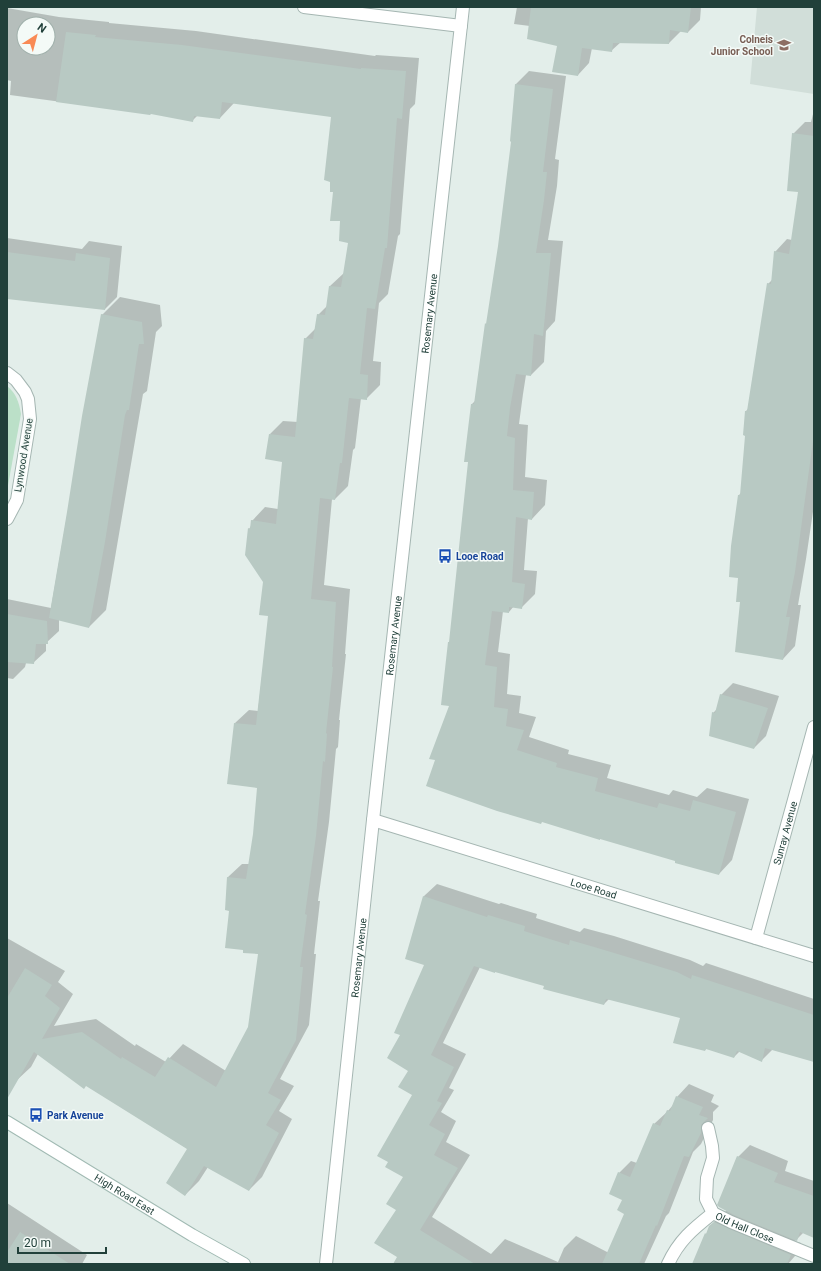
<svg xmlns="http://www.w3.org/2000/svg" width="821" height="1271" font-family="Roboto,sans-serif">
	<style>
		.built { fill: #d1ded9 }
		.green { fill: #bbe0c8 }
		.shadow { fill: #0003; fill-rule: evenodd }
		.building { fill: #b8c9c3 }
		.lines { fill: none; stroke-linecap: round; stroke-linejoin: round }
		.street-casing { stroke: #a5b6b2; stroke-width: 14 }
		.secondary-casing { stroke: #a1bab3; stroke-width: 14 }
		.street { stroke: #fff; stroke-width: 12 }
		.secondary { stroke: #fff; stroke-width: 12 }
		.labels { text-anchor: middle; stroke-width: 3; stroke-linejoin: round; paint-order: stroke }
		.education-label { font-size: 10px; font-weight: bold; fill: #785e54; stroke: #f4faf7; text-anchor: end }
		.street-label { font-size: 10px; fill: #21403a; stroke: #f4faf7 }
		.transit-label { font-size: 10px; font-weight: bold; fill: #164399; stroke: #f4faf7; text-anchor: start }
	</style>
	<rect width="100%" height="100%" fill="#e3eeea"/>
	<path class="built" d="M 757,7 L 814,7 L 814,94 L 750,84 Z"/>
	<path class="green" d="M 7,386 C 16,393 19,402 21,414 L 7,491 Z"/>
	<path class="shadow" d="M 517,7 L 701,7 L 700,20 L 688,32 L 681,31 L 669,43 L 621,42 L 611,51 L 592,48 L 589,63 L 578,75 L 558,45 L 530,26 L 514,24 Z
		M 7,8 L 59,17 L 109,22 L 109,23 L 196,31 L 375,56 L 376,55 L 419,58 L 415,104 L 410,109 L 400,234 L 398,236 L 388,294 L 379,303 L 373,361 L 381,362 L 380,385 L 366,399 L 361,398 L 355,448 L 353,450 L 348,486 L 335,499 L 332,499 L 324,585 L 350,589 L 345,654 L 346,654 L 339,720 L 340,720 L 338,747 L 336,749 L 329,822 L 318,901 L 320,901 L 314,954 L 316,954 L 309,1025 L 280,1079 L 294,1086 L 279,1111 L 292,1119 L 262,1177 L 249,1190 L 208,1167 L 199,1181 L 185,1195 L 188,1149 L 38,1054 L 31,1067 L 17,1080 L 7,1073 L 7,938 L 65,971 L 58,982 L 73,994 L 54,1026 L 96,1019 L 135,1046 L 136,1044 L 166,1062 L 183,1044 L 226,1071 L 249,1028 L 259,953 L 230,910 L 228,877 L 242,864 L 249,864 L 254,835 L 258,787 L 235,723 L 249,710 L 258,711 L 269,616 L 264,581 L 249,529 L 251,526 L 252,521 L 265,507 L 278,509 L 283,461 L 270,434 L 283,421 L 298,422 L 305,339 L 316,328 L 318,315 L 328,305 L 330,286 L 344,273 L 349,242 L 341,220 L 334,191 L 332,116 L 234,103 L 220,118 L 198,115 L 193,120 L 151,113 L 150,114 L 10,95 L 11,81 L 7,80 ZM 24,24 L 48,24 L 48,48 L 24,48 Z
		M 529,71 L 566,76 L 555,159 L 559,160 L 557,186 L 548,240 L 563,241 L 555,321 L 546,331 L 544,362 L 531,375 L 526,375 L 523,394 L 519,424 L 528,425 L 525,477 L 547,480 L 545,505 L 532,519 L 528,518 L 524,570 L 537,571 L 535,594 L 522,607 L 514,606 L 509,612 L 503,611 L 498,652 L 510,654 L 507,694 L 521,696 L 519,713 L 536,717 L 529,737 L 569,750 L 568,754 L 611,765 L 607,778 L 669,795 L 673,790 L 697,797 L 707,788 L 749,799 L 732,860 L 719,874 L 676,860 L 436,759 L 450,705 L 450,641 L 469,461 L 465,461 L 472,404 L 476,400 L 499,246 L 512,141 L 516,84 Z
		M 814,110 L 814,505 L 806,559 L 798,605 L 801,605 L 795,646 L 783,659 L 741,601 L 739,577 L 739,495 L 742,492 L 746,435 L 746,411 L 748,409 L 768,284 L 772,280 L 775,252 L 787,239 L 792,240 L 799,191 L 793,134 L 805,122 L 811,122 Z
		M 7,238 L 82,249 L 89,241 L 122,246 L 117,297 L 105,309 L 7,298 Z
		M 120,297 L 160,305 L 162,326 L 156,332 L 147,391 L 143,394 L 106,610 L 89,627 L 59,619 L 59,631 L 46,643 L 46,651 L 33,663 L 26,663 L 25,667 L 13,679 L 7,678 L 7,599 L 51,608 L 102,315 Z
		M 733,683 L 779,696 L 766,736 L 754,748 L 713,713 L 718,708 L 721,695 Z
		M 437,884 L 499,904 L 501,903 L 537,914 L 536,918 L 580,932 L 584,928 L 614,936 L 690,960 L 703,966 L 706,963 L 814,999 L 814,1061 L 773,1049 L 761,1061 L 740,1051 L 734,1057 L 707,1048 L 705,1050 L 681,1017 L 609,999 L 604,1004 L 545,985 L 480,967 L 443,1043 L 466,1054 L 449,1088 L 454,1090 L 441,1112 L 456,1121 L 446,1142 L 470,1155 L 432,1217 L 491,1254 L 505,1239 L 558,1262 L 564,1248 L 576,1236 L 609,1253 L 626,1214 L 619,1173 L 631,1161 L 637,1163 L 654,1124 L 667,1112 L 674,1104 L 677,1097 L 689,1084 L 714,1095 L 711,1102 L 719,1106 L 713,1112 L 713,1120 L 701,1144 L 693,1152 L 669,1213 L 666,1216 L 644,1264 L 398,1264 L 397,1210 L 404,1177 L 389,1162 L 413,1095 L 401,1034 L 425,964 L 424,896 Z
		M 750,1145 L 788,1161 L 785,1171 L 814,1181 L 814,1237 L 804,1232 L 795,1241 L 801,1243 L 795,1256 L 788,1264 L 693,1264 L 710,1226 L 727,1210 L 738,1157 Z
		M 7,1203 L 87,1255 L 82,1264 L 7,1264 Z"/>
	<path class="building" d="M 531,7 L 691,7 L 688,33 L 670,30 L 669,44 L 613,43 L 612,52 L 582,48 L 578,76 L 552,72 L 557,46 L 527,39 Z
		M 66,32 L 96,35 L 95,37 L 182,45 L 361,69 L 361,68 L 406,71 L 402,119 L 397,118 L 387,248 L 385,248 L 375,309 L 367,308 L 360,374 L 368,375 L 367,400 L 349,398 L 342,463 L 340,463 L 335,500 L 320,498 L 311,599 L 336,602 L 332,667 L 333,667 L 326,733 L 327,734 L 325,762 L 323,761 L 316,836 L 305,914 L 307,915 L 300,967 L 303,967 L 296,1040 L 268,1093 L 281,1100 L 266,1125 L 279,1133 L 249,1191 L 204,1166 L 185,1196 L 166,1183 L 187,1149 L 86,1086 L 84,1089 L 34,1052 L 7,1099 L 7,998 L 25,968 L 52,985 L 45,996 L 60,1008 L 42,1039 L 82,1032 L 121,1059 L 122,1057 L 155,1077 L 168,1057 L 216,1087 L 248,1027 L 258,954 L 243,953 L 243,950 L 225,948 L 229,911 L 225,910 L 227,877 L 246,879 L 253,834 L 257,788 L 227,784 L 234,723 L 256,725 L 268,616 L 259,615 L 263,582 L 245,555 L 248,528 L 250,529 L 251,520 L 276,524 L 282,462 L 265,459 L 269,434 L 295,437 L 304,338 L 313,339 L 317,314 L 325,315 L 329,286 L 341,287 L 348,243 L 339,241 L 340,221 L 330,221 L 333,192 L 330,192 L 330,182 L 324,180 L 331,117 L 222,102 L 220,119 L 194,116 L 193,122 L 151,114 L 150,115 L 56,102 Z
		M 515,84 L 553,89 L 543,172 L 547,172 L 544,200 L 536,253 L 551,253 L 543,336 L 534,334 L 531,376 L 516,374 L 510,408 L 507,436 L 515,438 L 513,490 L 534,492 L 532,520 L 516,517 L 512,582 L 525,584 L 522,609 L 509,607 L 509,613 L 492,611 L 485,665 L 497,667 L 494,707 L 508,709 L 506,726 L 524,730 L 517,750 L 557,763 L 556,767 L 598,778 L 595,791 L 657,808 L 659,803 L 690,811 L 693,800 L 736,812 L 719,875 L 675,863 L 675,861 L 600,839 L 600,840 L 542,822 L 541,824 L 497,811 L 426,786 L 435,760 L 429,759 L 449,706 L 441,705 L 448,642 L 449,642 L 468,462 L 464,462 L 471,404 L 474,404 L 485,323 L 486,324 L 498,246 L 511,142 L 510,141 Z
		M 792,133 L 814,136 L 814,434 L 795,572 L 786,617 L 790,617 L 783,660 L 735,652 L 740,602 L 736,602 L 738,578 L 729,577 L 731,546 L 738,495 L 740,495 L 745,436 L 743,435 L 745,411 L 747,411 L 767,283 L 771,284 L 774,251 L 789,254 L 798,192 L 787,191 Z
		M 7,252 L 75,261 L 76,253 L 110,258 L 105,310 L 7,299 Z
		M 101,314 L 142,322 L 144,344 L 139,344 L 129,410 L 127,410 L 125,415 L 105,542 L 89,628 L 49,618 L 67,512 L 82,416 Z
		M 7,614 L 47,621 L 48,644 L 36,644 L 34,664 L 7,662 Z
		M 720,694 L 768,708 L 754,749 L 709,736 L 712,712 L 715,713 Z
		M 423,896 L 487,917 L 488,915 L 525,926 L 524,931 L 569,945 L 570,940 L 601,949 L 677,972 L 691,979 L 692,975 L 814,1015 L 814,1062 L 765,1048 L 762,1062 L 737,1051 L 734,1058 L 706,1049 L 705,1051 L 673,1043 L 680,1018 L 606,999 L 604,1005 L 543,989 L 544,986 L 495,972 L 495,973 L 474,966 L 431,1055 L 454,1067 L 437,1101 L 442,1103 L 429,1125 L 445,1134 L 434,1155 L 458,1168 L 420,1230 L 475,1264 L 393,1264 L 397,1257 L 374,1243 L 396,1210 L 386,1204 L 403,1177 L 385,1167 L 388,1162 L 377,1156 L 412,1095 L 398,1087 L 408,1071 L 387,1058 L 400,1035 L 394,1033 L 424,965 L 405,959 Z
		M 676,1096 L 703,1107 L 699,1115 L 708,1118 L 701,1125 L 701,1133 L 689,1157 L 684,1156 L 657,1226 L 656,1225 L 639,1264 L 602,1264 L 624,1214 L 617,1210 L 622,1200 L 609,1194 L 618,1172 L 630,1177 L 653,1123 L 660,1126 L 667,1110 L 670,1111 Z
		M 737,1156 L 778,1173 L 774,1182 L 814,1196 L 814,1238 L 800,1232 L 797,1241 L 734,1215 L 719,1207 L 717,1205 Z
		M 714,1222 L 791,1255 L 787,1264 L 692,1264 L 705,1233 L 706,1234 L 709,1226 Z
		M 20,1232 L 70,1264 L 7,1264 L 7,1252 Z"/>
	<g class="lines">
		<defs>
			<g id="street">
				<path d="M 304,7 L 461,26"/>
				<path d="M 7,373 L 16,380 L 25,392 L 28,399 L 30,419 L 17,500 L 7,519"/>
				<path id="s1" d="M 373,820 L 814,956"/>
				<path id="s2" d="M 756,938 L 814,727"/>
				<path id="s3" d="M 708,1128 L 712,1146 L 713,1158 L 707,1178 L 706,1199 L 713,1213 L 731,1222 L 814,1256"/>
				<path id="s4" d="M 326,1264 L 373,820 L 463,7"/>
				<path d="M 668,1264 C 679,1240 693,1229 713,1213"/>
			</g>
			<g id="secondary">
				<path id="s5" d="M 7,1122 L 192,1235 L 244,1264"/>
			</g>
		</defs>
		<use href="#street" class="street-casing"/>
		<use href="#secondary" class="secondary-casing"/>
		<use href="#street" class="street"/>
		<use href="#secondary" class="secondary"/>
	</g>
	<defs>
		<symbol id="school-bare" viewBox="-9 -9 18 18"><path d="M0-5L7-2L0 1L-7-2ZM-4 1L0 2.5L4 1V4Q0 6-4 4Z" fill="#8d6e63" stroke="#f4faf7" stroke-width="2.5" paint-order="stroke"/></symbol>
		<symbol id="bus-bare" viewBox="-9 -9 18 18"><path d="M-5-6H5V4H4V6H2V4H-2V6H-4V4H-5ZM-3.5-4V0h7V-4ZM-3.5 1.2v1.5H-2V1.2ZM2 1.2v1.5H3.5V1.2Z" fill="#1a4fb4" stroke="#f4faf7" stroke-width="2.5" paint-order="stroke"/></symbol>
	</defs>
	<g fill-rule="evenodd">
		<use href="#school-bare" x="774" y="35" width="20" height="20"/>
		<use href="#bus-bare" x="435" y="546" width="20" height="20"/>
		<use href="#bus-bare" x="26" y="1105" width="20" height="20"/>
	</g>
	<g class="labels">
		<g class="education-label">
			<text x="773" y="43">Colneis<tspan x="773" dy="12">Junior School</tspan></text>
		</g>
		<g class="street-label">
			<text dy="4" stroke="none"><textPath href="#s4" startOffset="956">Rosemary Avenue</textPath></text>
			<text transform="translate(23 455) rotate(-81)" y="4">Lynwood Avenue</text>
			<text dy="4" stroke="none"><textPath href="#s4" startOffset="632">Rosemary Avenue</textPath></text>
			<text dy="4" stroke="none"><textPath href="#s2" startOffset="109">Sunray Avenue</textPath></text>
			<text dy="4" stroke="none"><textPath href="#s1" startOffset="231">Looe Road</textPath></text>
			<text dy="4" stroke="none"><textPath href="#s4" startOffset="308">Rosemary Avenue</textPath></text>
			<text dy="4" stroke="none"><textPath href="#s5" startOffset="138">High Road East</textPath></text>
			<text dy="4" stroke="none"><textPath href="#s3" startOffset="123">Old Hall Close</textPath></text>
		</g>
		<g class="transit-label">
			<text x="456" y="560">Looe Road</text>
			<text x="47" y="1119">Park Avenue</text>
		</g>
	</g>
	<rect width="821" height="1271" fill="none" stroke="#21403a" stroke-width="16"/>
	<g transform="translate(36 36) rotate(36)"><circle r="19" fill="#f4faf7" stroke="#a0b0ab"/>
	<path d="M0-3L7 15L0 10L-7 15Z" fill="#f98a55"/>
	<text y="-6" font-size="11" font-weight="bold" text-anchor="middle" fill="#21403a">N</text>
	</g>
	<path d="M18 1247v6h88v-6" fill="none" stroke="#21403a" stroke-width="2"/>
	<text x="24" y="1247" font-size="12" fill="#21403a" stroke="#f4faf7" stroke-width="3" paint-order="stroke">20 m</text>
</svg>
